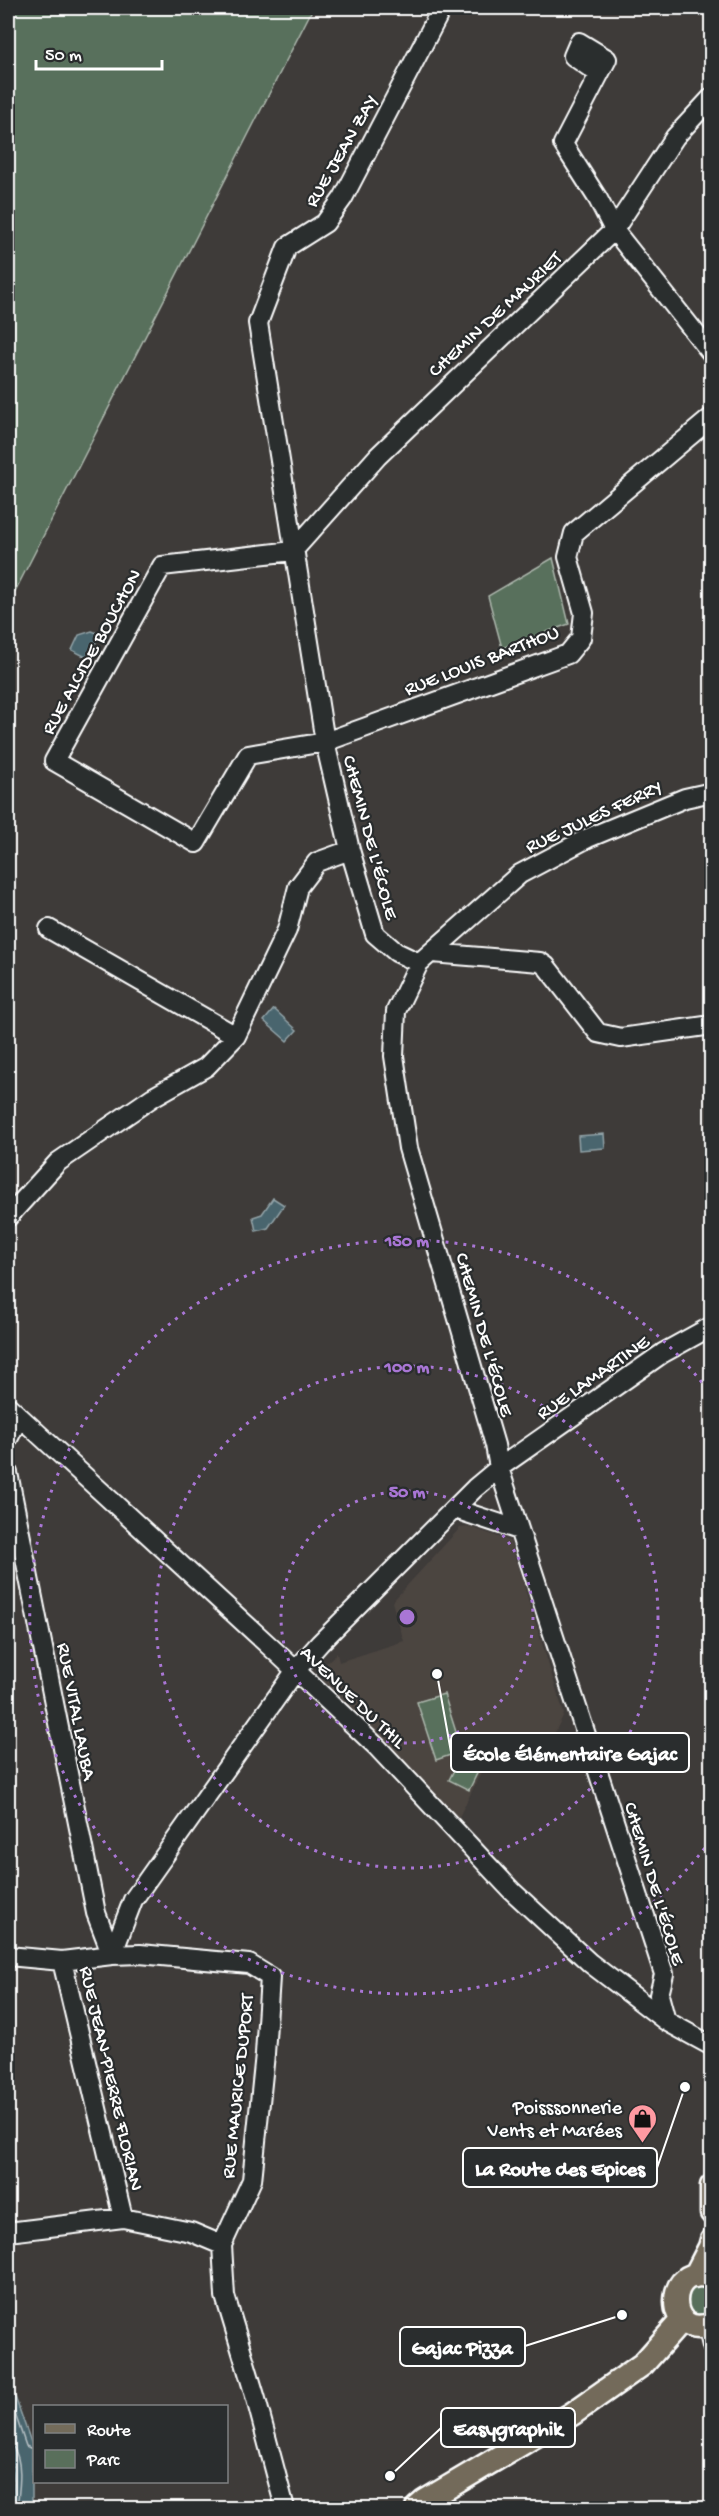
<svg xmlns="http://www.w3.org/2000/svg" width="719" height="2516" font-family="'Gochi Hand',sans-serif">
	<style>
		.built { fill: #4c4541 }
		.green { fill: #596f5b; stroke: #acb7ad; stroke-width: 1.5 }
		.water { fill: #4a656e; stroke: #92a3a8; stroke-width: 1.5 }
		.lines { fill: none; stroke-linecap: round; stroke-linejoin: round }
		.shore { stroke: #b7c1c5; stroke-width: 1.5 }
		.minor-casing { stroke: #fff; stroke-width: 22 }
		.major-casing { stroke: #fff; stroke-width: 27 }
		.minor { stroke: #2a2d2e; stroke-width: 18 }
		.major { stroke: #736b5a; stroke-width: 22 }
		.ring { fill: none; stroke: #a976d5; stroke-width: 3; stroke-dasharray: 3 6 }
		.labels { text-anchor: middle; stroke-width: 4.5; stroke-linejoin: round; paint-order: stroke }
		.street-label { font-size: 20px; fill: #fff; stroke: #2a2d2e }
		.poi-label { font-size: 20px; fill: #fff; stroke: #2a2d2e; text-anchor: end }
		.centre { fill: #a976d5; stroke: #2a2d2e; stroke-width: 3 }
		.ring-label { font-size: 18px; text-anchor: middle; font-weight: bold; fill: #a976d5; stroke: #2a2d2e; stroke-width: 4.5; stroke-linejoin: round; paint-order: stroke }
		.leader { fill: none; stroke: #fff; stroke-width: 2 }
		.callout-dot { fill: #fff; stroke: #2a2d2e; stroke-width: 2 }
		.callout { fill: #2a2d2e; stroke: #fff; stroke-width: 2 }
		.callout-label { font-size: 21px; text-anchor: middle; font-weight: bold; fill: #fff }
	</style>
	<rect width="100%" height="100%" fill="#3e3b39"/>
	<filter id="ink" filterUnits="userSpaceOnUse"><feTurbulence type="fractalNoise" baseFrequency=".0167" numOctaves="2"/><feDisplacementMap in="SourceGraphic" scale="12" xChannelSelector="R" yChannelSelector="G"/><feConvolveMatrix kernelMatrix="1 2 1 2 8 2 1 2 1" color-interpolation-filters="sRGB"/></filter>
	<g filter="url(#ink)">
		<path class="built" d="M 470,1527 L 510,1541 L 564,1714 L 538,1766 L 499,1736 L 458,1819 L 324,1681 L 322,1667 L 337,1653 L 339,1662 L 404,1641 L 392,1602 L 460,1528 Z"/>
		<path class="green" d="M 8,8 L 313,8 L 8,605 Z
			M 553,558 L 569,624 L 502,648 L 488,596 Z
			M 444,1694 L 462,1751 L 436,1760 L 417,1702 Z
			M 469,1740 L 489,1749 L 469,1790 L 449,1780 Z
			M686 2300a14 14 0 1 1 28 0a14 14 0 1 1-28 0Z"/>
		<path class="water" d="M 92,631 L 100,634 L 88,658 L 72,650 L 79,635 Z
			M 274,1009 L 297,1030 L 287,1041 L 264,1021 Z
			M 604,1134 L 605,1148 L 579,1150 L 578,1136 Z
			M 273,1198 L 284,1205 L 268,1228 L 256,1231 L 253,1217 L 262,1214 Z
			M 8,2377 L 32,2445 L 32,2508 L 11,2508 L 14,2481 L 8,2442 Z"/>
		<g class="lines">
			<path class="shore" d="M 8,2393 L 26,2446 L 34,2450
				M 8,2446 L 13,2447 C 24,2463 19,2490 17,2508"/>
			<defs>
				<path id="minor" d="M 442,8 L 343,198 L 325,223 L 287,247 L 258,323 L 325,742 L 350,850 L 375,934 L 396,952 L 419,963 L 396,1011 L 394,1056 L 408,1148 L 495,1445 L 499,1468 L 664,1974 L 659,1995 L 666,2021 L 712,2046
					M 599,74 L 573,56 L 579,42 L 607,59 L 563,144 L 598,199 L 614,230 L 712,354
					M 293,551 L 162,566 L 54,761 L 196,843 L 248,755 L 325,742 L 568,654 L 581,638 L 584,613 L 568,557 L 574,533 L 712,417
					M 293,551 L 378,456 L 614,230 L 675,137 L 712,97
					M 49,929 L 236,1036
					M 432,953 L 540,962 L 546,966 L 598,1033 L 621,1038 L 712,1025
					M 419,963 L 520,874 L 588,838 L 685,798 L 712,792
					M 8,1217 L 58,1162 L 153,1097 L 206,1067 L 236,1036 L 287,930 L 298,887 L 317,862 L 350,850
					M 8,1406 L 277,1653 L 377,1747 L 511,1890 L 590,1963 L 666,2021
					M 8,1439 L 19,1417
					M 8,1473 L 96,1913 L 112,1955 L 62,1961 L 123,2218
					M 455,1509 L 519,1530
					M 8,1956 L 62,1961
					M 8,2232 L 123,2218 L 191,2232 L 222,2245
					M 707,2325 L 712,2346
					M 285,2508 L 256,2399 L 225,2296 L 222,2245 L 252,2180 L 265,2054 L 270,1977 L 249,1964 L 140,1954 L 112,1955 L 133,1900 L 296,1670 L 320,1643 L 475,1488 L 499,1468 L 663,1353 L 712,1326"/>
				<path id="major" d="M 712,2186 L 712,2213
					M 695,2276 L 710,2247 L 712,2240
					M 712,2278 C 665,2258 663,2343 712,2324
					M 417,2508 L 425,2501 L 572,2414 L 643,2364 L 682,2320"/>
			</defs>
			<use href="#minor" class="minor-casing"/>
			<use href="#major" class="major-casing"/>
			<use href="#minor" class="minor"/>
			<use href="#major" class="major"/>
		</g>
	</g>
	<g class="ring">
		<circle cx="407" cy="1617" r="126"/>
		<circle cx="407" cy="1617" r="251"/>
		<path d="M710 1841A377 377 0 1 1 710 1393"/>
	</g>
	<defs>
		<symbol id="shop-pin" viewBox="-11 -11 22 30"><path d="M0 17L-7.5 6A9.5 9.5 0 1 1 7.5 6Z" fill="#ff9aa2" stroke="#2a2d2e"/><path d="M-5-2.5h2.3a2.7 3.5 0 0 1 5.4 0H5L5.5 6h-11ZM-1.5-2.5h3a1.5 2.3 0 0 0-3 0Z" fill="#111"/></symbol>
	</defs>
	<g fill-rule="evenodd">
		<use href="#shop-pin" x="626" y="2102" width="33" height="45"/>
	</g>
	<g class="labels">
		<g class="street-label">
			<text transform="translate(340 150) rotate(-60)" y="7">RUE JEAN ZAY</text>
			<text transform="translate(494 313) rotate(-43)" y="7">CHEMIN DE MAURIET</text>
			<text transform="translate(90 651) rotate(-61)" y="7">RUE ALCIDE BOUCHON</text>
			<text transform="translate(481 659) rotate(-21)" y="7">RUE LOUIS BARTHOU</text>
			<text transform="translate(593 815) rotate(-25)" y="7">RUE JULES FERRY</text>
			<text transform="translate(372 837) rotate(75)" y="7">CHEMIN DE L'ÉCOLE</text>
			<text transform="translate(486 1334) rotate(74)" y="7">CHEMIN DE L'ÉCOLE</text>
			<text transform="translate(592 1376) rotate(-35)" y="7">RUE LAMARTINE</text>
			<text transform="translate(354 1696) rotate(44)" y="7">AVENUE DU THIL</text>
			<text transform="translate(78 1711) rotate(79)" y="7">RUE VITAL LAUBA</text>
			<text transform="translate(656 1883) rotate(73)" y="7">CHEMIN DE L'ÉCOLE</text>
			<text transform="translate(113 2078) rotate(77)" y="7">RUE JEAN-PIERRE FLORIAN</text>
			<text transform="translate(236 2086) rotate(-84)" y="7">RUE MAURICE DUPORT</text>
		</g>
		<g class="poi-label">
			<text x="622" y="2113">Poisssonnerie<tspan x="622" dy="23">Vents et Marées</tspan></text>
		</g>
	</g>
	<circle cx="407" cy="1617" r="9" class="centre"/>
	<g class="ring-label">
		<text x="407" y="1246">150 m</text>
		<text x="407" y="1372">100 m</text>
		<text x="407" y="1497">50 m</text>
	</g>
	<path class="leader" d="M437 1674L451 1752M685 2087L657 2168M622 2315L525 2346M390 2476L441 2428"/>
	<g class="callout-dot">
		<circle cx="437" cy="1674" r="6"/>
		<circle cx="685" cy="2087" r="6"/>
		<circle cx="622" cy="2315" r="6"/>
		<circle cx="390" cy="2476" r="6"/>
	</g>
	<g class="callout">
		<rect x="451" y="1733" width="238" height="39" rx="6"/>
		<rect x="463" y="2148" width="194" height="39" rx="6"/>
		<rect x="400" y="2327" width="125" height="39" rx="6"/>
		<rect x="441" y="2408" width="134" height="39" rx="6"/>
	</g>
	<g class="callout-label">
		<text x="570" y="1760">École Élémentaire Gajac</text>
		<text x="560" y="2175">La Route des Epices</text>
		<text x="462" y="2354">Gajac Pizza</text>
		<text x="508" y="2435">Easygraphik</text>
	</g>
	<rect width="719" height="2516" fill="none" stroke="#2a2d2e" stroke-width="30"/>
	<rect x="15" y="15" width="689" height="2486" fill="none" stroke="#fff" stroke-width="2" filter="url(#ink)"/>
	<rect x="33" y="2405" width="195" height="78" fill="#2a2d2e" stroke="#7f8182" stroke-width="1.5"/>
	<rect x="45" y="2424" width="30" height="9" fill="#736b5a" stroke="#7f8182" stroke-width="1.5"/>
	<text x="87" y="2435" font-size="18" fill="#ffffff">Route</text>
	<rect x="45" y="2450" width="30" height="18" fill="#596f5b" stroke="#7f8182" stroke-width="1.5"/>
	<text x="87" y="2465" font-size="18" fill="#ffffff">Parc</text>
	<path d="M36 60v9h126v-9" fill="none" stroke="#ffffff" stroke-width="3"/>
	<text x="45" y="60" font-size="18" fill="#ffffff" stroke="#2a2d2e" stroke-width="4.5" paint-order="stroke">50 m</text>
</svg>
